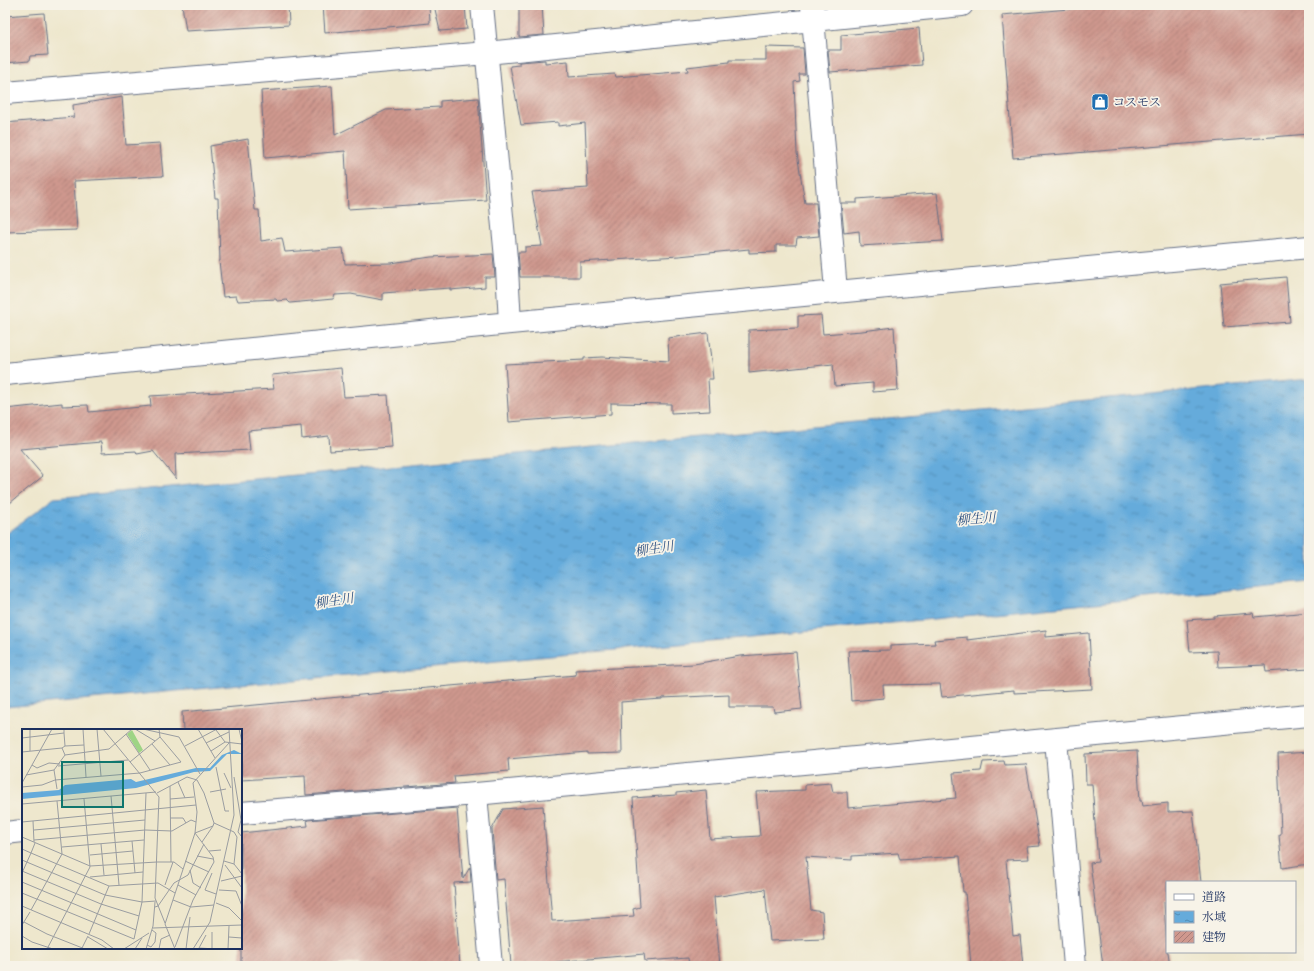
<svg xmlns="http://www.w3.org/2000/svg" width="1314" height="971" font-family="'IM FELL English','Noto Serif JP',serif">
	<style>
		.water { fill: url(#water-ripples); stroke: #406d9c }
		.building { fill: url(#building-hatch) }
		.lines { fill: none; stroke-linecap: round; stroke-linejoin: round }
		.street-casing { stroke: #656f85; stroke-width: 24 }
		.secondary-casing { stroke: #656f85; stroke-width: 24 }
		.street { stroke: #fff; stroke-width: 22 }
		.secondary { stroke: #fff; stroke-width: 22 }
		.labels { text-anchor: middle; stroke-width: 3.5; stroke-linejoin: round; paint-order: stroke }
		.poi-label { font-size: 12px; fill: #1b2f5e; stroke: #f7f3e8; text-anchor: start }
		.water-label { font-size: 13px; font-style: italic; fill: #315484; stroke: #f7f3e8 }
		.inset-road { fill: none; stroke: #9a9da1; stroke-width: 1 }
		.view { fill: #0f766e; fill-opacity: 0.15; stroke: #0f766e; stroke-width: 2 }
		.inset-edge { fill: none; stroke: #1b2f5e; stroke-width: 2 }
	</style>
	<defs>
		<pattern id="water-ripples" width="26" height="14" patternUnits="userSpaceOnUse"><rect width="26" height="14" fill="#65abdb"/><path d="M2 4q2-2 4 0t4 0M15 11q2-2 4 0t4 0" fill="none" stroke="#528cb5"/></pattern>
		<pattern id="building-hatch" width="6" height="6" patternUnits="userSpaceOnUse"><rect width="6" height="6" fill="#cf988e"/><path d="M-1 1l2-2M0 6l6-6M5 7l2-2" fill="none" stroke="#a77c77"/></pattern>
	</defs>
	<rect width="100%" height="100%" fill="#f7f3e8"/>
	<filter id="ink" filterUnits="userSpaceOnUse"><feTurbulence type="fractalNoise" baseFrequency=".025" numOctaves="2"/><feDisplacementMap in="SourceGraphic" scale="8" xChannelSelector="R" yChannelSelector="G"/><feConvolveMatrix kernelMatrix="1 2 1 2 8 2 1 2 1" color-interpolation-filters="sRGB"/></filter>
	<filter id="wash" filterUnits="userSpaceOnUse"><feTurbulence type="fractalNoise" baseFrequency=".012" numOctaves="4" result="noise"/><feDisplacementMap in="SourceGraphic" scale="16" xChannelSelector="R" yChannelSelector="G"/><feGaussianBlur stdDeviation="0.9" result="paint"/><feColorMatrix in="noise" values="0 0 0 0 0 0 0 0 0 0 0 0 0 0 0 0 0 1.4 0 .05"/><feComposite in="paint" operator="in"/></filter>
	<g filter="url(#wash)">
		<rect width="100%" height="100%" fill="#eee7cd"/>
		<path class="water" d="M 1309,379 L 1309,582 L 690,643 L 5,707 L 5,535 L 54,498 Z"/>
		<g id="blocks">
			<path class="building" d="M 182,5 L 288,5 L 289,25 L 186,31 Z
				M 323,5 L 429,5 L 430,23 L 325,33 Z
				M 434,5 L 465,5 L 467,29 L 440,31 Z
				M 519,5 L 542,5 L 544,35 L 519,37 Z
				M 1113,5 L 1309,5 L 1309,134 L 1013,158 L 1002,15 Z
				M 44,13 L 48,55 L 30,56 L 29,61 L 5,63 L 5,16 Z
				M 919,28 L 922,65 L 830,72 L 828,50 L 841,50 L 841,35 Z
				M 766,47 L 803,48 L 805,74 L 799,74 L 800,81 L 794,82 L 797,153 L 805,203 L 816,203 L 819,236 L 797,238 L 796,245 L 776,245 L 776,252 L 749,253 L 749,249 L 679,256 L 580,262 L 580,277 L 520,277 L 518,252 L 525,252 L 525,247 L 542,246 L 532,192 L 588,188 L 585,123 L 558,126 L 558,122 L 521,125 L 510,66 L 519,65 L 519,62 L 545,60 L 545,63 L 568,61 L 569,77 L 615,74 L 616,77 L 688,71 L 687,67 L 729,62 L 729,60 L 766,60 Z
				M 332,86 L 335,135 L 386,110 L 440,107 L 440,101 L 478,98 L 486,200 L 348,209 L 345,151 L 265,158 L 261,91 Z
				M 122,97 L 126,145 L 160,143 L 163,176 L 74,181 L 77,230 L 5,232 L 5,123 L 74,117 L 73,105 Z
				M 248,139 L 255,210 L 259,210 L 261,241 L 282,238 L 285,252 L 343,248 L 345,264 L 391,263 L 431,257 L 493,254 L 495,277 L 485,277 L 485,287 L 450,290 L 450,288 L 383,293 L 383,300 L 351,294 L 335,295 L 333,299 L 290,303 L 287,300 L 277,301 L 276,299 L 238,301 L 236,296 L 223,297 L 219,261 L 220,261 L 218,198 L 215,198 L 210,146 Z
				M 937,193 L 943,241 L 860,246 L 859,231 L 844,233 L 841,203 L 857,203 L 857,199 Z
				M 1286,277 L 1290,322 L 1224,327 L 1220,283 Z
				M 821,315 L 823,334 L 862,331 L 894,327 L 898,390 L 873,392 L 873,383 L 835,386 L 833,364 L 749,373 L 749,330 L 798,328 L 798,316 Z
				M 708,333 L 713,379 L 708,379 L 710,411 L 671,413 L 671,404 L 611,403 L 611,414 L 509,422 L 505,364 L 584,360 L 584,358 L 602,357 L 669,361 L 668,338 Z
				M 341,368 L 344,397 L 388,395 L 392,447 L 330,451 L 329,436 L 302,439 L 301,426 L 248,431 L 250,450 L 175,454 L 176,479 L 153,451 L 137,454 L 136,451 L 102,453 L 101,442 L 20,449 L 43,476 L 10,503 L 5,453 L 5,409 L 62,403 L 62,406 L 88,405 L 89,412 L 151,406 L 150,396 L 274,389 L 272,375 Z
				M 1309,612 L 1309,669 L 1266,672 L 1265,665 L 1218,667 L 1217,651 L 1190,652 L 1187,620 L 1214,618 L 1214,616 L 1253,613 L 1254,617 Z
				M 1046,630 L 1046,637 L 1089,633 L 1092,689 L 1014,693 L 1014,690 L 942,697 L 940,684 L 883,685 L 884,698 L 851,701 L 848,651 L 890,650 L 890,646 L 935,644 L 934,640 L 967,637 L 967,640 Z
				M 796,652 L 802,709 L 774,712 L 773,707 L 729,707 L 729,695 L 662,698 L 662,699 L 621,702 L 622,753 L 587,754 L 587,752 L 508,759 L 509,771 L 454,776 L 455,783 L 306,795 L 305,776 L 241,780 L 241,730 L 183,730 L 182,712 L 382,693 L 382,692 L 576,675 L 575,670 L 694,664 L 740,656 Z
				M 1137,751 L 1140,801 L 1142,801 L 1143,806 L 1168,803 L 1168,812 L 1193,811 L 1201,882 L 1167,882 L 1167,902 L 1164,902 L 1167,952 L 1168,952 L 1170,966 L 1103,966 L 1090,863 L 1098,862 L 1092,784 L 1086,784 L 1085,754 Z
				M 1309,752 L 1309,864 L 1282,868 L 1279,835 L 1281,834 L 1278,754 Z
				M 1004,761 L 1005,765 L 1026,764 L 1040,846 L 1027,847 L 1029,859 L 1006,860 L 1013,936 L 1020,935 L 1023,966 L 971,966 L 965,892 L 963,892 L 960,856 L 900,860 L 898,853 L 852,856 L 852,860 L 806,857 L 811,910 L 822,912 L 824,939 L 770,941 L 765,889 L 714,897 L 720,966 L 689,966 L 688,958 L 645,961 L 644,954 L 556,962 L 556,963 L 511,965 L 504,879 L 496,880 L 492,829 L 503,809 L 543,806 L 552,921 L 634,916 L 633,909 L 640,907 L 633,798 L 676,795 L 676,793 L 706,790 L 710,839 L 760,836 L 756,792 L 805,790 L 805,785 L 831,783 L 833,792 L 847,792 L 848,808 L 956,798 L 953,773 L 981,771 L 983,762 Z
				M 457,808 L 463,879 L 470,867 L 471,882 L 454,883 L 460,966 L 358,966 L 358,963 L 332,966 L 241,966 L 241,833 L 308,826 L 307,820 Z"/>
		</g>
	</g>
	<g filter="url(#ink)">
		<use href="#blocks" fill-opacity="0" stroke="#656f85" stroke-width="1"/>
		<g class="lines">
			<defs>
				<path id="street" d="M 482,5 L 507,269 L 510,323
					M 812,6 L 836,291
					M 5,93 L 487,53 L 962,5
					M 5,374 L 510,323 L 1309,247
					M 1056,739 L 1075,966
					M 241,813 L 476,794 L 1309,715
					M 5,833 L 23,831"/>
				<path id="secondary" d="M 476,794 L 491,966"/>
			</defs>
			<use href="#street" class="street-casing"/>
			<use href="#secondary" class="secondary-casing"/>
			<use href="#street" class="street"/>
			<use href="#secondary" class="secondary"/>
		</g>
	</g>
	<defs>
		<symbol id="shop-square" viewBox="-11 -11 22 22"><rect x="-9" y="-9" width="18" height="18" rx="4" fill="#1f6fb2" stroke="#f7f3e8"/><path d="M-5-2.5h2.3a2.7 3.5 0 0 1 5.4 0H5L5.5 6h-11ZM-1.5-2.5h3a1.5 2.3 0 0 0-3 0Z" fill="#fff"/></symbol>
	</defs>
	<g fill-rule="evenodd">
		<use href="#shop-square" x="1090" y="92" width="20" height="20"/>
	</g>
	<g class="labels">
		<g class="poi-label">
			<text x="1113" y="106">コスモス</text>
		</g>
		<g class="water-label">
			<text transform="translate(976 518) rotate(-5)" y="5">柳生川</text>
			<text transform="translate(654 548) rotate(-9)" y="5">柳生川</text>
			<text transform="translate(334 600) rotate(-9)" y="5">柳生川</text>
		</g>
	</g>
	<g transform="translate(22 729)">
		<rect width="220" height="220" fill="#eee7cd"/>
		<path d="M 110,1 L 121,21 L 117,24 L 105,5 Z" fill="#9ed485"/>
		<path d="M 212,21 L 220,25 L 205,25 L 188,42 L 172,43 L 114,59 L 0,70 L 0,64 L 37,61 L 43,56 L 109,50 L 114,53 L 174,39 L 188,39 L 200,26 Z" fill="#65abdb"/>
		<path class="inset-road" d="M 8,0 L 8,22M 61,0 L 64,48M 75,0 L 79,47M 81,0 L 137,68 L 133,169 L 143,194M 113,0 L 133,12M 121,0 L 157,8 L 178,45M 176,0 L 193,29M 217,0 L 220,13M 194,1 L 203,13 L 220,15M 42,4 L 43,17 L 40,19 L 43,26M 104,5 L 128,41M 0,9 L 42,4 L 42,0M 184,14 L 207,3M 130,15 L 148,36M 43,17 L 62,16M 163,17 L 195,0M 189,22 L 203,13M 0,23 L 40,19M 108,33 L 138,8M 10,36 L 15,39 L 27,34 L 38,35M 36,37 L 106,31M 194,38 L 203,82 L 207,82M 32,41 L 35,60M 202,44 L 209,59M 4,46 L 32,41 L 43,26 L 87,20 L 110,0M 212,48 L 219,91 L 216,103 L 220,108M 156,53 L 163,69M 0,54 L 30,0M 148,57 L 149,133M 0,58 L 20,56 L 33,51 L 118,44 L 159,33 L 138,8 L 137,0M 188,63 L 204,60M 135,64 L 165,48 L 175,51 L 182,64 L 192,94 L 212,103 L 215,108 L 212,135M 89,67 L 97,156M 148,70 L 172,68M 0,75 L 134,63M 148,89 L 161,89 L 164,94M 11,92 L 12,113M 0,93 L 174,76M 12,101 L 123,91M 0,108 L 68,137 L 135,133 L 152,133 L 161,140M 12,111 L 123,101 L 150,102 L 169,91 L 174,93M 110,112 L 113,144M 180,113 L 191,97M 13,114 L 9,124 L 87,157 L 136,154 L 153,164M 79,115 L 82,146M 40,118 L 122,111M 0,120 L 9,124 L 0,144M 187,122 L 199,121M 68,126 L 111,122M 175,127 L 191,130M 0,131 L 83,166 L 120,173 L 134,172M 163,132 L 187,143M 202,132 L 212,135 L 220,145M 203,136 L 220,159M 168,141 L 171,154 L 179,159M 0,142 L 79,175 L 117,187M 190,144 L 183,161 L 194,165M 68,148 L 121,143M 199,152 L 220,147M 0,153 L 114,201M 143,156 L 151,133M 156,156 L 174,166M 197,161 L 214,162 L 220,177M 0,164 L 112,210 L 120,173 L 124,64M 151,171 L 169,178 L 192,176M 194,174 L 207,179 L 220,192M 0,177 L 80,211 L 92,220M 133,178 L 136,177 L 152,154 L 166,146 L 182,115M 9,181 L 40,125 L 35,72M 2,193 L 25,205 L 63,220M 0,196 L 8,183M 131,199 L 220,196M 190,203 L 190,220M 67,205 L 87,157M 0,207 L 10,213 L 31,220M 66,208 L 86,220M 207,208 L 220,209M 125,216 L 129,218 L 133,213 L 134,204 L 130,201M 153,218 L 171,171 L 192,133 L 191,128 L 173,104 L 191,97 L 192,94M 60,219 L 66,207M 177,219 L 194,220M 177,219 L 184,206M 25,220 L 68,138 L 62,70M 102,220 L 127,204M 113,220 L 120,209M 124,220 L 131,197 L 133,173M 137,220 L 139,210 L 148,206M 153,220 L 143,195 L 173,104 L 175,83 L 171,54 L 207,14M 164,220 L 168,188M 171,220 L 188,193 L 212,86 L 207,0M 206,220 L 207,197"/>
		<path class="view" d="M 40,33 L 101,33 L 101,78 L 40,78 Z"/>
		<rect width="220" height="220" class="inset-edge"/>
	</g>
	<rect width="1314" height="971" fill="none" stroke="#f7f3e8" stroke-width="20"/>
	<rect x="1166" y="881" width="130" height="72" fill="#f7f3e8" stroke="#9fa5b1"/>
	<rect x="1174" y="894" width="20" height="6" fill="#ffffff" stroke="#9fa5b1"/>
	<text x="1202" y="901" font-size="12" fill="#1b2f5e">道路</text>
	<rect x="1174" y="911" width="20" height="12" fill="url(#water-ripples)" stroke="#9fa5b1"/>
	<text x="1202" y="921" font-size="12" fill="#1b2f5e">水域</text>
	<rect x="1174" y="931" width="20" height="12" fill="url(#building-hatch)" stroke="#9fa5b1"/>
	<text x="1202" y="941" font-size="12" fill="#1b2f5e">建物</text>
</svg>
